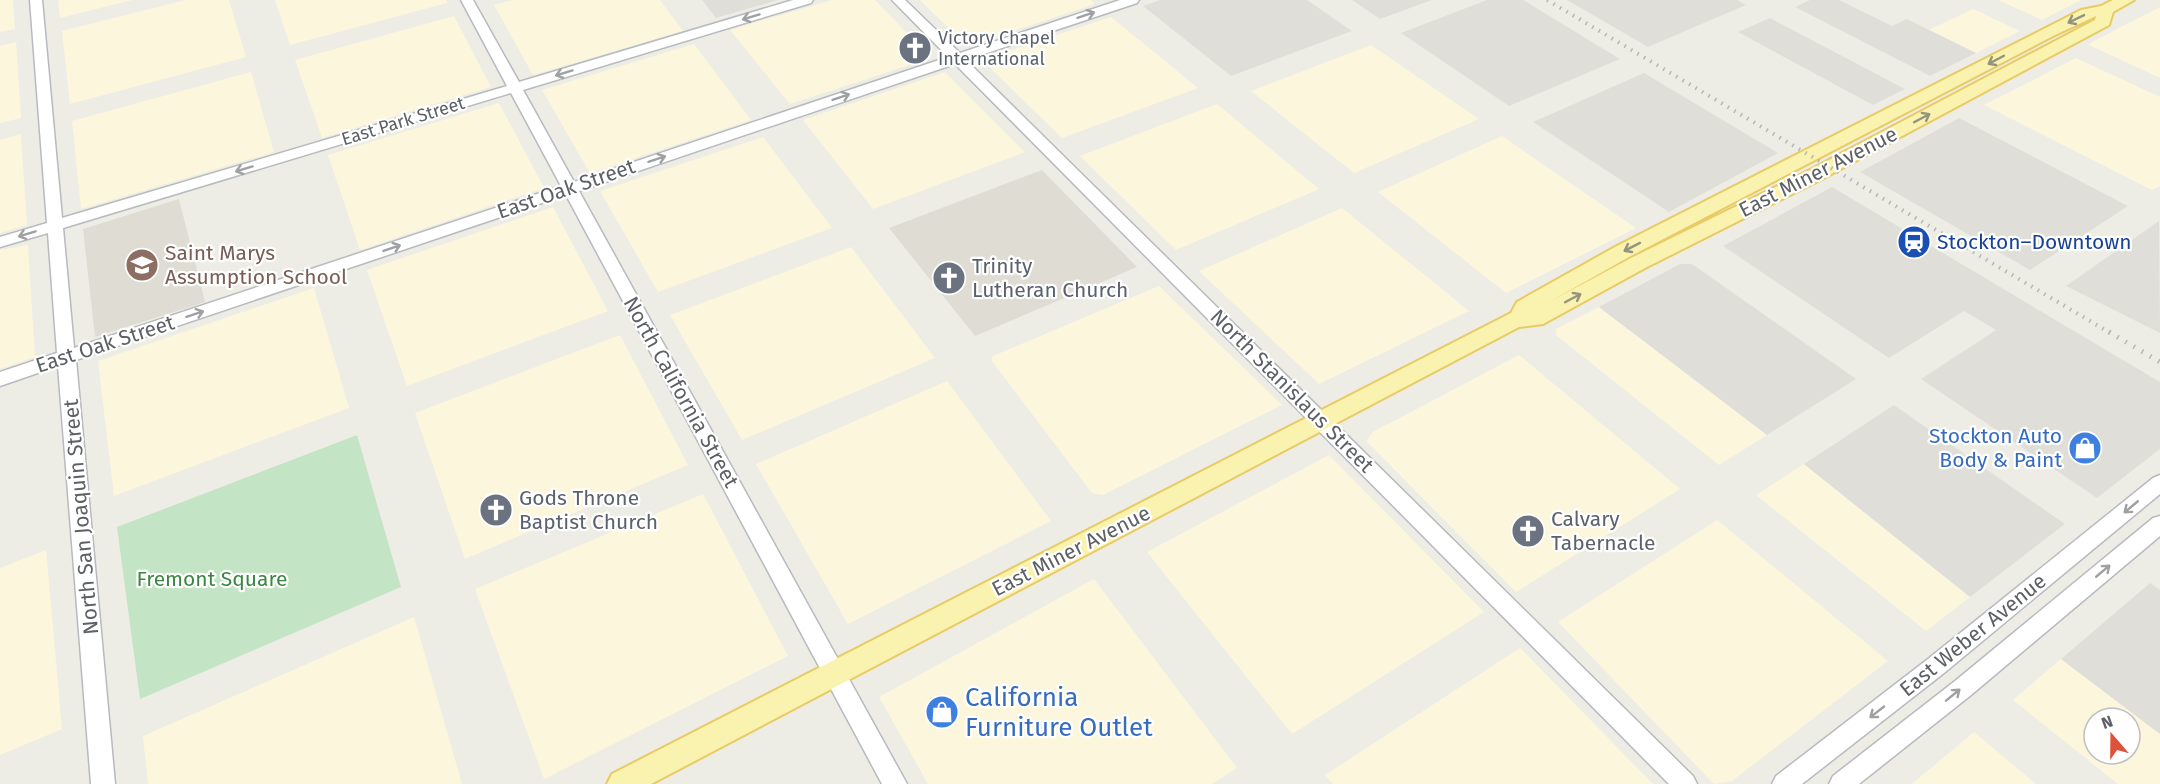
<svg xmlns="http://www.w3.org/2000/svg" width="2160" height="784" font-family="'Fira Sans',sans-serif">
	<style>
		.commercial { fill: #fcf6dd; fill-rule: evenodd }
		.industrial { fill: #e0ded9 }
		.education { fill: #dedcd3 }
		.green { fill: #c3e4c5 }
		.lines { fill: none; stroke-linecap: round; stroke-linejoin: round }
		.minor-casing { stroke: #b7babe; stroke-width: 3 }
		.major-casing { stroke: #e8cb64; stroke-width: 4 }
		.minor { fill: #fff; fill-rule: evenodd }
		.major { fill: #faf2af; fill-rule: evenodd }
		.rail-far1 { stroke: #b5b6b6; stroke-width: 4; stroke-dasharray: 1.5 6; stroke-linecap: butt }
		.rail { stroke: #b5b6b6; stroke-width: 5; stroke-dasharray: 1.5 8; stroke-linecap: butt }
		.oneway { stroke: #9ea0a2 }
		.oneway2 { stroke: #94937e }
		.labels { text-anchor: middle; stroke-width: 4.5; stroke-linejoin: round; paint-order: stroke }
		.far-worship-label { font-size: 18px; fill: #5b616d; stroke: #fff; text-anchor: start }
		.far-street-label { font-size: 18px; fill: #5d6064; stroke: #fff }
		.street-label { font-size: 21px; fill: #5d6064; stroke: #fff }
		.transit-label { font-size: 21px; fill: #164399; stroke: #fff; text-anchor: start }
		.education-label { font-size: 21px; fill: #785e54; stroke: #fff; text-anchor: start }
		.worship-label { font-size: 21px; fill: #5b616d; stroke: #fff; text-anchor: start }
		.shop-label { font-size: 21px; fill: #366cbe; stroke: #fff; text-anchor: end }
		.park-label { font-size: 21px; fill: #3c8543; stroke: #fff }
		.near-shop-label { font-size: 26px; fill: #366cbe; stroke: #fff; text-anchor: start }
	</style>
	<rect width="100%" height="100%" fill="#eeede5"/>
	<path class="commercial" d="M 0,0 L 13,0 L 15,29 L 0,32 Z
		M 58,0 L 132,0 L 60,18 Z
		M 186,0 L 229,0 L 246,57 L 70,104 L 62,31 Z
		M 275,0 L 446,0 L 447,3 L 290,45 Z
		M 513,0 L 660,0 L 683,31 L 533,75 L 494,5 Z
		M 832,0 L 875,0 L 931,58 L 790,104 L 730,30 Z
		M 920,0 L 1091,0 L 1095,4 L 967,46 Z
		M 1998,0 L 2081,0 L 2042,20 Z
		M 2160,7 L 2160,78 L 2089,45 L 2092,42 Z
		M 1973,9 L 2020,31 L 1976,53 L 1929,30 Z
		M 454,16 L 491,87 L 322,138 L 295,60 Z
		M 1111,17 L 1198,88 L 1062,138 L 982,60 Z
		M 16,42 L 21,118 L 0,123 L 0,46 Z
		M 694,44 L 751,120 L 590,173 L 542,90 Z
		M 1371,45 L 1479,119 L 1354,173 L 1251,91 Z
		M 2076,58 L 2160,97 L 2160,186 L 2152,190 L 1984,105 Z
		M 251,72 L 274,152 L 81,209 L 72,121 Z
		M 945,72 L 1025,152 L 873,209 L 803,120 Z
		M 499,103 L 544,188 L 360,250 L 328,155 Z
		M 1217,104 L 1319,189 L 1176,250 L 1080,156 Z
		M 21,134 L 27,225 L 0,233 L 0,140 Z
		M 1502,136 L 1595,200 L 1636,228 L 1506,293 L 1378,192 Z
		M 763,137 L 832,228 L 658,292 L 600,191 Z
		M 553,207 L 608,311 L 407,386 L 367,270 Z
		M 1342,208 L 1469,311 L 1319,384 L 1199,271 Z
		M 28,245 L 35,357 L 0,369 L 0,250 Z
		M 851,247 L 935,358 L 742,440 L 670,315 Z
		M 1159,286 L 1282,405 L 1103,495 L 1092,493 L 991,360 L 993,356 Z
		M 314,288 L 349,408 L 114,496 L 98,361 Z
		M 1599,307 L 1767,435 L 1719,465 L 1556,335 L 1556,329 Z
		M 620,335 L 688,465 L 465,559 L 415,413 Z
		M 1519,355 L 1680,489 L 1516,592 L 1366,441 L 1373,432 Z
		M 947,381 L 1051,521 L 848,624 L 756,464 Z
		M 1329,455 L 1484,612 L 1292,734 L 1147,552 Z
		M 1804,464 L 1970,597 L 1926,631 L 1756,495 Z
		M 703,494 L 788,656 L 544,779 L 475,589 Z
		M 1717,520 L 1888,661 L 1732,781 L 1714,784 L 1558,622 Z
		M 46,550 L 62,729 L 0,755 L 0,568 Z
		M 1094,579 L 1237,768 L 1212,784 L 928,784 L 879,697 Z
		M 414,617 L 462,784 L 148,784 L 143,736 Z
		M 1520,648 L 1653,784 L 1333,784 L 1325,775 Z
		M 2061,659 L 2160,734 L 2160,784 L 2118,784 L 2013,700 ZM 2094,718 L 2130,718 L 2130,754 L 2094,754 Z
		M 1974,732 L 2036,784 L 1912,784 Z"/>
	<path class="industrial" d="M 702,0 L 778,0 L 716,18 Z
		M 1160,0 L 1307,0 L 1352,31 L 1231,76 L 1143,6 Z
		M 1352,0 L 1432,0 L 1380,19 Z
		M 1487,0 L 1523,0 L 1620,59 L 1509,106 L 1401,33 Z
		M 1567,0 L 1737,0 L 1746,5 L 1648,47 Z
		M 1810,0 L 1839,0 L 1892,26 L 1907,19 L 1976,53 L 1930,76 L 1795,7 Z
		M 1770,18 L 1905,89 L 1873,105 L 1738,32 Z
		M 1644,73 L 1778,153 L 1669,212 L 1533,122 Z
		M 1959,118 L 2128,206 L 2030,270 L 1860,172 Z
		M 1832,187 L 2160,382 L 2160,449 L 2097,498 L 1921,379 L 1996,330 L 1964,311 L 1889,358 L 1723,246 Z
		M 2159,221 L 2160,333 L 2066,286 Z
		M 1680,264 L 1692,264 L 1856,379 L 1767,435 L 1599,307 Z
		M 1894,405 L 2065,524 L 1970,597 L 1804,464 Z
		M 2150,583 L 2160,590 L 2160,734 L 2061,659 Z"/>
	<path class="education" d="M 1042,170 L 1137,267 L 975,336 L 889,228 Z
		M 179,199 L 205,302 L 95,337 L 83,229 Z"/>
	<path class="green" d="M 357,435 L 401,587 L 140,699 L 117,527 Z"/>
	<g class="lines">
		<defs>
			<path id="minor" d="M 30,0 L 42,0 L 62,218 L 507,86 L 461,0 L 473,0 L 519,82 L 793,0 L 813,0 L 811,3 L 523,90 L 574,182 L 948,57 L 892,0 L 905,0 L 960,53 L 1120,0 L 1139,0 L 1137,3 L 966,60 L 1693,776 L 1697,784 L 1669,784 L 955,64 L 579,191 L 907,784 L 882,784 L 566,195 L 76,360 L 115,784 L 91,784 L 58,366 L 0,386 L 0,372 L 57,353 L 48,233 L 0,247 L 0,237 L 47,223 ZM 511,93 L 561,186 L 74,348 L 63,228 Z
				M 2160,475 L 2160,494 L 1944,673 L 1802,784 L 1772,784 L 1776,776 L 1928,659 L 2153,478 Z
				M 2160,516 L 2160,536 L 1971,695 L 1859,784 L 1829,784 L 1833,776 L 1955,681 L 2153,518 Z"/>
			<path id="major" d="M 2113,0 L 2134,0 L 2113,12 L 2109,25 L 1822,179 L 1645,268 L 1543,324 L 1519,327 L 651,784 L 607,784 L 612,774 L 1511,313 L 1517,302 L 1615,247 L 2081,10 L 2101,6 ZM 2096,16 L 2095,20 L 1808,171 L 1631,258 L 1551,301 L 1629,257 L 2053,36 Z"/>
		</defs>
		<use href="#minor" class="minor-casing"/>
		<use href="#major" class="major-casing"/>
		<use href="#minor" class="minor"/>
		<use href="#major" class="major"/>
		<path class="rail-far1" d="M 1547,0 L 2112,334"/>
		<path class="rail" d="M 2109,332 L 2160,362"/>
	</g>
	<defs><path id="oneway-shaft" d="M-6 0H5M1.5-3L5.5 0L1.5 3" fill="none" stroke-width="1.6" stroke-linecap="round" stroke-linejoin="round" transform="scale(1.5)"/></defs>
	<g class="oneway">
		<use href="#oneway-shaft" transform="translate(1086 15) rotate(-18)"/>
		<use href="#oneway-shaft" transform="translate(751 17) rotate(163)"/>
		<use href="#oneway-shaft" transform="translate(564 73) rotate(163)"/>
		<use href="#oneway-shaft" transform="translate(841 97) rotate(-19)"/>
		<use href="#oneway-shaft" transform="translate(657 159) rotate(-18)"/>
		<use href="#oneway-shaft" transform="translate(244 169) rotate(163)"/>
		<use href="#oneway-shaft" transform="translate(27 234) rotate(163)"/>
		<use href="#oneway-shaft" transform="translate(392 248) rotate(-19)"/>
		<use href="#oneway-shaft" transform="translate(195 314) rotate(-18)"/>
		<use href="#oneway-shaft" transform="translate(2131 507) rotate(140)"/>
		<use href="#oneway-shaft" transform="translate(2103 571) rotate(-40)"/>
		<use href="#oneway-shaft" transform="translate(1953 695) rotate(-39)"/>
		<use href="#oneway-shaft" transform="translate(1877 712) rotate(142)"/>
	</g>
	<g class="oneway2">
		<use href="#oneway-shaft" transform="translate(2076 19) rotate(154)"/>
		<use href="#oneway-shaft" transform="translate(1996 60) rotate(152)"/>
		<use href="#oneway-shaft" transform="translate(1922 118) rotate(-28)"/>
		<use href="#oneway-shaft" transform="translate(1632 247) rotate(153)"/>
		<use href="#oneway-shaft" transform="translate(1573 298) rotate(-28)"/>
	</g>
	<defs>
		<symbol id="church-disc" viewBox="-11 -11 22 22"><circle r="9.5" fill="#6b7280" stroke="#fff"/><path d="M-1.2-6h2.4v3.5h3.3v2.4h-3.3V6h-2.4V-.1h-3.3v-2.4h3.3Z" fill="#fff"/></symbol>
		<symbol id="station-disc" viewBox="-11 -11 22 22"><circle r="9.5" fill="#1a4fb4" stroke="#fff"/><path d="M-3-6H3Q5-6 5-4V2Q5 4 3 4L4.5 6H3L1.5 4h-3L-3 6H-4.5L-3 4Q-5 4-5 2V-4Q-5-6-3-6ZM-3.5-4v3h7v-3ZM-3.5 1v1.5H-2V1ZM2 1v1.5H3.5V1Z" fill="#fff"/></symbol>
		<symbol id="school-disc" viewBox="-11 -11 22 22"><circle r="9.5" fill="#8d6e63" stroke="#fff"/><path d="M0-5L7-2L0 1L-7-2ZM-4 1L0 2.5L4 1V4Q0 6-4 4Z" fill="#fff"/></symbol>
		<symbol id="shop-disc" viewBox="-11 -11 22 22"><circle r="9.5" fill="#3f7fe0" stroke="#fff"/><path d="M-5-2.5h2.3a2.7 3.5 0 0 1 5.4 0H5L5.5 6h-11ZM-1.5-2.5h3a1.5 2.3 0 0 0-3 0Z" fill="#fff"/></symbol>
	</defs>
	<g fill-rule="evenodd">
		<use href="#church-disc" x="896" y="29" width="38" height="38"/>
		<use href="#station-disc" x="1895" y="223" width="38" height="38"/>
		<use href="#school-disc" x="123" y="246" width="38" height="38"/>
		<use href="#church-disc" x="930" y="259" width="38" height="38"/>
		<use href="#shop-disc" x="2066" y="429" width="38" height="38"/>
		<use href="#church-disc" x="477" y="491" width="38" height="38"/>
		<use href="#church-disc" x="1509" y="512" width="38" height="38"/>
		<use href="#shop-disc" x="923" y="693" width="38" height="38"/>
	</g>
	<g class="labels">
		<g class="far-worship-label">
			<text x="938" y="44">Victory Chapel<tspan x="938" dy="21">International</tspan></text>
		</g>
		<g class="far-street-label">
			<text transform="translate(403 121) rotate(-17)" y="6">East Park Street</text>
		</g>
		<g class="street-label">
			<text transform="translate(1818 172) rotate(-27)" y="7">East Miner Avenue</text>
			<text transform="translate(566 189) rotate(-19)" y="7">East Oak Street</text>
			<text transform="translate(105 344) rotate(-18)" y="7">East Oak Street</text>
			<text transform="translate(1292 391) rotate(45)" y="7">North Stanislaus Street</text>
			<text transform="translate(681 392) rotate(61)" y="7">North California Street</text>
			<text transform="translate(81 517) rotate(-95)" y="7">North San Joaquin Street</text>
			<text transform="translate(1071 551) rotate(-27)" y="7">East Miner Avenue</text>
			<text transform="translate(1973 635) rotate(-39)" y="7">East Weber Avenue</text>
		</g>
		<g class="transit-label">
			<text x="1937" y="249">Stockton–Downtown</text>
		</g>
		<g class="education-label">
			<text x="165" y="260">Saint Marys<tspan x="165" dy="24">Assumption School</tspan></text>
		</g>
		<g class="worship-label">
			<text x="972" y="273">Trinity<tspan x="972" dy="24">Lutheran Church</tspan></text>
			<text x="519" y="505">Gods Throne<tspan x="519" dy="24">Baptist Church</tspan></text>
			<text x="1551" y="526">Calvary<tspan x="1551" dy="24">Tabernacle</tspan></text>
		</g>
		<g class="shop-label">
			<text x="2062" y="443">Stockton Auto<tspan x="2062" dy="24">Body &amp; Paint</tspan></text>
		</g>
		<g class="park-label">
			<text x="212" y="586">Fremont Square</text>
		</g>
		<g class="near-shop-label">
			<text x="965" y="706">California<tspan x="965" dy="30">Furniture Outlet</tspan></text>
		</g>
	</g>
	<g transform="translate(2112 736) rotate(340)"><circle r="28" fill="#ffffff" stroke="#bebfc1" stroke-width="1.5"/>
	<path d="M0-4.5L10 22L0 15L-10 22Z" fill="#de523b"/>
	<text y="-9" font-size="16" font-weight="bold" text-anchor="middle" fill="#5d6064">N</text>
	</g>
</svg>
